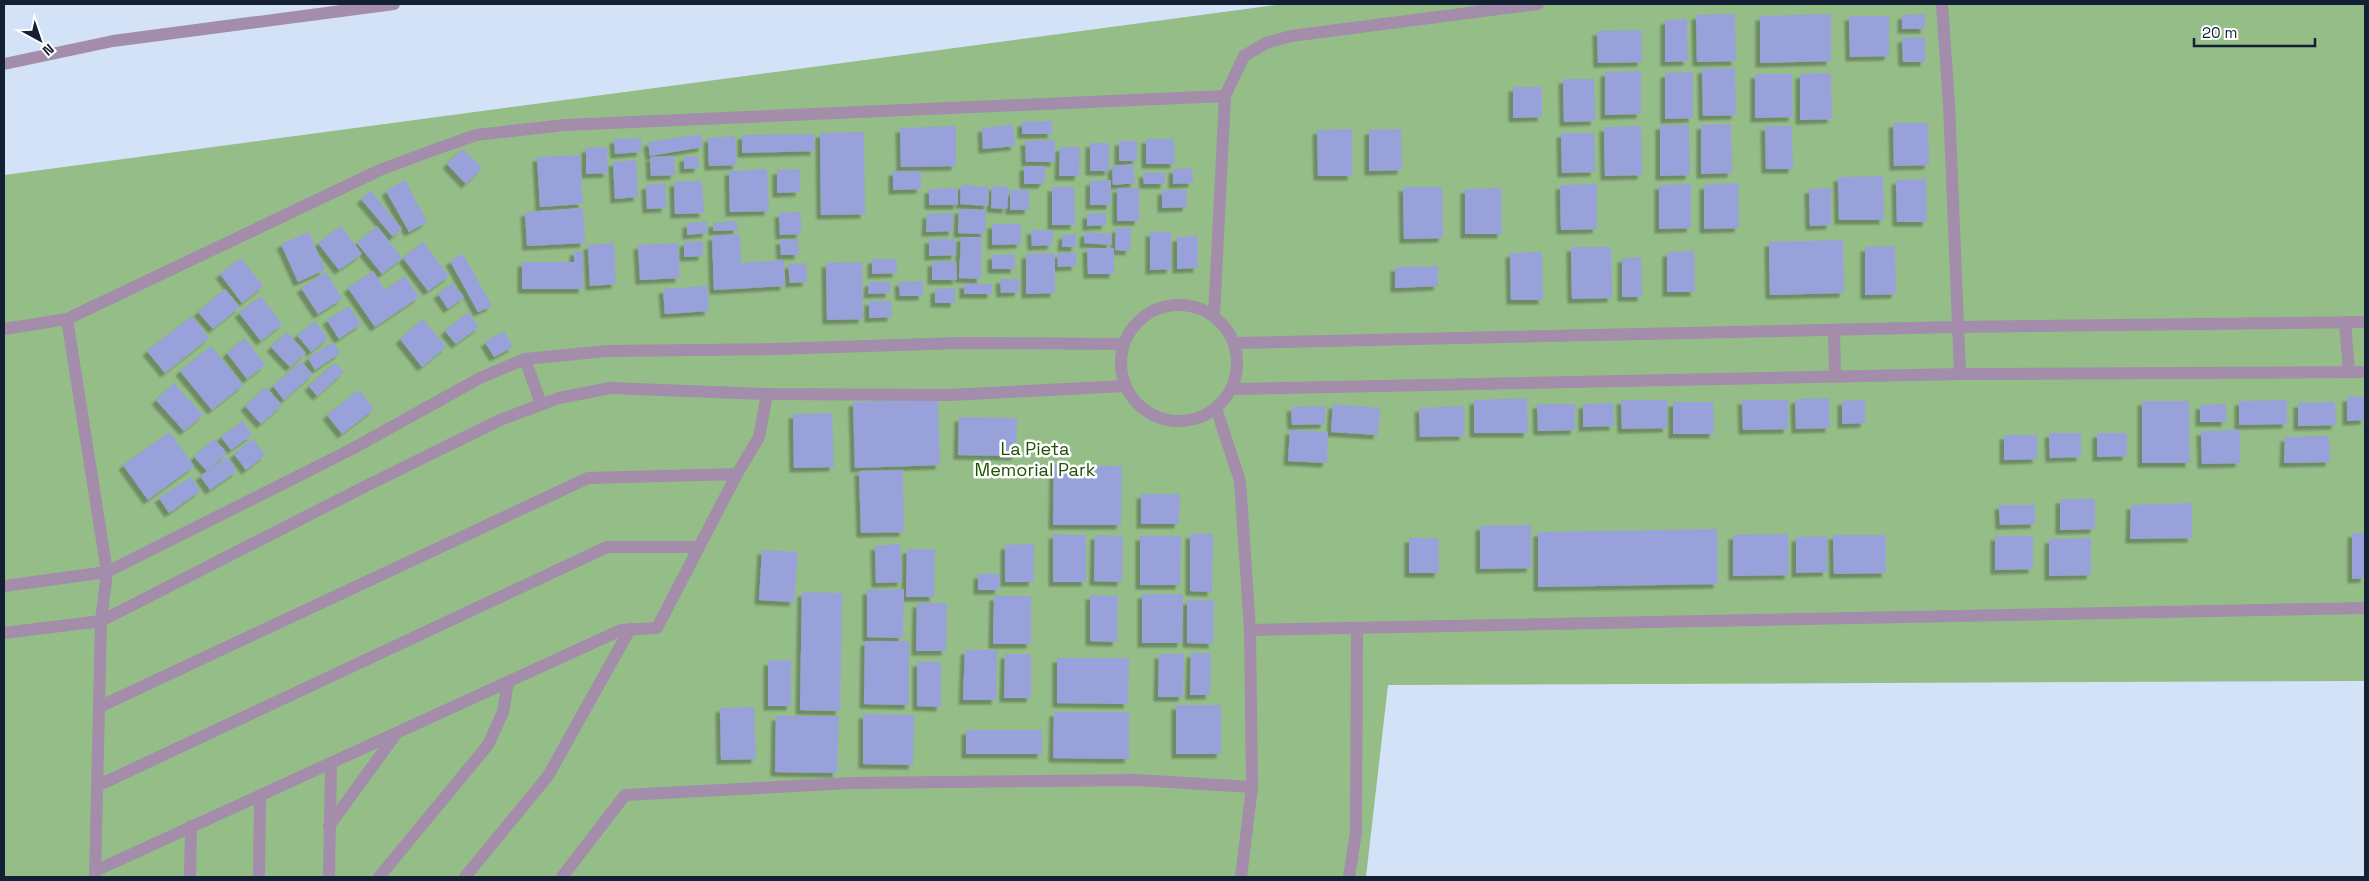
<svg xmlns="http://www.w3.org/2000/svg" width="2369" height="881" font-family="'Space Grotesk',sans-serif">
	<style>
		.green { fill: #95bd88 }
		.building { fill: #99a1da; filter: url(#shadow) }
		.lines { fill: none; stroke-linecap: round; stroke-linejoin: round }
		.lane { stroke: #a48cab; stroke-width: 12 }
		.street { stroke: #a48cab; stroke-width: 12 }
		.labels { text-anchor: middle; stroke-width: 5; stroke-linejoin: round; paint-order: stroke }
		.park-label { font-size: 18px; fill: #1e5202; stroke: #fff }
	</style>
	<defs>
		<filter id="shadow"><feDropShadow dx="-4.5" dy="4.5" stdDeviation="1" flood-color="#0004"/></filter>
	</defs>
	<rect width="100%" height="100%" fill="#d4e2f8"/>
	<path class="green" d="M 1283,4 L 2365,4 L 2365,681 L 1388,685 L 1366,877 L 4,877 L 4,175 Z"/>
	<path class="building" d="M 1735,14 L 1736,61 L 1697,62 L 1696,15 Z
		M 1831,14 L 1831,61 L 1760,63 L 1760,16 Z
		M 1925,14 L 1925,29 L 1902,29 L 1902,15 Z
		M 1849,16 L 1889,16 L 1889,56 L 1850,57 Z
		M 1687,19 L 1688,61 L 1665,62 L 1665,20 Z
		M 1641,30 L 1642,62 L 1598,63 L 1597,31 Z
		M 1925,37 L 1925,62 L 1903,62 L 1902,38 Z
		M 1735,68 L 1736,115 L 1703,116 L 1702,69 Z
		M 1641,71 L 1641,114 L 1605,115 L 1605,72 Z
		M 1693,72 L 1693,118 L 1665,119 L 1665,73 Z
		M 1831,73 L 1832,119 L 1800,120 L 1800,74 Z
		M 1755,74 L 1792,74 L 1793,117 L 1755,118 Z
		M 1563,79 L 1594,79 L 1595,121 L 1564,122 Z
		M 1513,87 L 1542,87 L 1542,117 L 1513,118 Z
		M 1052,121 L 1052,134 L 1022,134 L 1022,122 Z
		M 1893,123 L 1928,123 L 1929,165 L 1894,166 Z
		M 1731,124 L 1732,173 L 1701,174 L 1701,125 Z
		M 1013,125 L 1015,146 L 983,149 L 982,128 Z
		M 1660,125 L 1689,125 L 1690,175 L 1660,176 Z
		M 956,126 L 956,166 L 901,167 L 900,128 Z
		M 1641,126 L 1642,175 L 1605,176 L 1604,127 Z
		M 1765,126 L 1792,126 L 1793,169 L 1766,169 Z
		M 1352,129 L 1352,176 L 1318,176 L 1317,130 Z
		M 1401,129 L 1402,170 L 1369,171 L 1369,130 Z
		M 864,132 L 865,214 L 821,215 L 820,133 Z
		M 1561,133 L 1594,133 L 1595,172 L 1562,173 Z
		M 701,134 L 703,147 L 650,156 L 648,142 Z
		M 814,134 L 815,151 L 742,153 L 742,135 Z
		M 735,136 L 737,165 L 709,166 L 708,138 Z
		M 641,138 L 641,152 L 615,154 L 614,139 Z
		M 1146,139 L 1174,139 L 1175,164 L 1146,164 Z
		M 1055,140 L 1055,162 L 1026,162 L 1025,141 Z
		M 1119,141 L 1137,141 L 1137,161 L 1119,161 Z
		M 1090,143 L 1109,143 L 1109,171 L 1090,171 Z
		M 607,147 L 608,173 L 586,174 L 586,148 Z
		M 1060,147 L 1080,147 L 1079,176 L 1059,176 Z
		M 463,149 L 482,168 L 466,184 L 447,164 Z
		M 580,155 L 583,204 L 540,207 L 537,157 Z
		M 674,156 L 675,175 L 651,176 L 650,157 Z
		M 698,156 L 699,168 L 684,169 L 684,157 Z
		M 636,160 L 638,197 L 615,199 L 613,162 Z
		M 1133,164 L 1135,183 L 1113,185 L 1112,166 Z
		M 1024,166 L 1045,166 L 1045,181 L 1043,182 L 1043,184 L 1024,184 Z
		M 1192,168 L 1193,183 L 1173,184 L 1173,169 Z
		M 767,169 L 769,211 L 730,212 L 729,171 Z
		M 800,169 L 800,192 L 777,193 L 777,170 Z
		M 893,171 L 921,171 L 921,189 L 893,190 Z
		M 1143,173 L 1165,173 L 1165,184 L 1144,184 Z
		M 1883,176 L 1884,220 L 1839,220 L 1838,177 Z
		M 1926,179 L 1927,222 L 1897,222 L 1896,180 Z
		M 405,180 L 427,222 L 409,232 L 386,191 Z
		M 1111,180 L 1111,205 L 1090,205 L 1090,181 Z
		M 702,181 L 704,213 L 675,214 L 674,182 Z
		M 665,183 L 666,208 L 647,209 L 646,185 Z
		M 1738,183 L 1739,228 L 1704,229 L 1704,185 Z
		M 1597,184 L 1597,229 L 1561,230 L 1560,185 Z
		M 1691,184 L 1691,228 L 1659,229 L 1659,185 Z
		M 961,185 L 989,187 L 988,206 L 960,204 Z
		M 992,186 L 1009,187 L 1007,209 L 991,208 Z
		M 1052,187 L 1074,187 L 1075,225 L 1052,225 Z
		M 1403,187 L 1442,187 L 1443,238 L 1404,239 Z
		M 958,188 L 958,205 L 929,205 L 929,189 Z
		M 1117,188 L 1139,188 L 1139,221 L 1117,221 Z
		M 1501,188 L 1502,234 L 1465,234 L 1465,189 Z
		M 1831,188 L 1831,225 L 1810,226 L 1809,189 Z
		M 1010,190 L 1029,190 L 1029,210 L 1010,210 Z
		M 1162,190 L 1187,190 L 1187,207 L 1162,208 Z
		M 371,191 L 402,229 L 393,237 L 361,199 Z
		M 583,208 L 585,243 L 527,246 L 525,212 Z
		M 959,209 L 986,210 L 985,234 L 958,233 Z
		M 801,212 L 801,234 L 780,235 L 779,213 Z
		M 953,213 L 953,231 L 926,232 L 927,214 Z
		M 1106,213 L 1106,225 L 1087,226 L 1087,214 Z
		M 737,221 L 738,230 L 713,231 L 713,223 Z
		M 707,222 L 707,233 L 687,235 L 687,223 Z
		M 992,224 L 1021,224 L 1021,244 L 992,245 Z
		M 341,226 L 362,254 L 339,270 L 318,243 Z
		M 377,226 L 402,258 L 382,274 L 357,243 Z
		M 1116,228 L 1131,228 L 1130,251 L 1115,250 Z
		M 1031,230 L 1053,230 L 1052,245 L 1032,246 Z
		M 309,232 L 325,270 L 298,282 L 281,244 Z
		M 1085,232 L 1112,234 L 1111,245 L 1084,243 Z
		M 1150,232 L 1171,232 L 1171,269 L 1150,270 Z
		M 740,234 L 741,263 L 784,260 L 785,286 L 714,290 L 712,236 Z
		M 1076,234 L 1076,247 L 1062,247 L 1063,235 Z
		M 1198,236 L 1198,268 L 1177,269 L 1177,237 Z
		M 961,237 L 982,237 L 981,279 L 959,278 Z
		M 798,239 L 799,255 L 781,255 L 780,240 Z
		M 929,239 L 955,239 L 956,255 L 929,256 Z
		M 1843,240 L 1844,293 L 1770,295 L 1769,242 Z
		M 703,241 L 703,256 L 684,257 L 684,242 Z
		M 423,242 L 449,276 L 428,291 L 403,258 Z
		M 614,243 L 616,284 L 590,286 L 588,245 Z
		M 678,243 L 680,278 L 640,280 L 638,245 Z
		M 1895,246 L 1896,294 L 1865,295 L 1865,247 Z
		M 1571,247 L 1611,247 L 1612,298 L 1572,299 Z
		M 1087,248 L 1114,248 L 1114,274 L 1088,274 Z
		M 574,251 L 583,251 L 583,289 L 522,289 L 522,262 L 574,262 Z
		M 1694,251 L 1695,292 L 1667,292 L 1667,252 Z
		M 1542,252 L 1543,300 L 1511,300 L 1510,253 Z
		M 1055,253 L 1055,293 L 1026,294 L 1026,254 Z
		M 1057,253 L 1076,253 L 1076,266 L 1058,267 Z
		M 463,254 L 492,306 L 478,312 L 450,261 Z
		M 1015,254 L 1015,269 L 992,269 L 992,255 Z
		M 1641,257 L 1642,297 L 1622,297 L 1622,258 Z
		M 241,258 L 263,286 L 242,303 L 220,274 Z
		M 872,259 L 896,259 L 897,273 L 872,274 Z
		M 956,261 L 957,280 L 932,280 L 932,262 Z
		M 862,262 L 863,319 L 827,320 L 826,263 Z
		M 806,263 L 807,282 L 790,283 L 788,264 Z
		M 1438,266 L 1438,286 L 1395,288 L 1395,267 Z
		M 373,271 L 385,290 L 405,276 L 419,297 L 375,327 L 348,288 Z
		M 326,272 L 342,299 L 318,314 L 301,288 Z
		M 1000,279 L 1019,279 L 1019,292 L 1001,293 Z
		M 923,281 L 923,296 L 900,296 L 899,282 Z
		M 869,282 L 890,282 L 890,293 L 868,294 Z
		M 452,283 L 464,297 L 448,309 L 438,294 Z
		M 964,284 L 992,284 L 992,294 L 964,294 Z
		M 707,286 L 709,311 L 665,314 L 663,289 Z
		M 955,288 L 955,303 L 935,303 L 935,289 Z
		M 225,289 L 240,307 L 213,329 L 198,312 Z
		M 261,296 L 282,324 L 261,341 L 239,313 Z
		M 869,301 L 891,301 L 892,317 L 869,318 Z
		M 349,306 L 361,324 L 339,339 L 327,320 Z
		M 468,312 L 479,327 L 456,344 L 445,331 Z
		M 192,316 L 209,338 L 165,373 L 147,351 Z
		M 423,319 L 446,347 L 422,367 L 400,339 Z
		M 315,321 L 328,338 L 311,352 L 297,335 Z
		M 504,331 L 513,347 L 494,357 L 485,342 Z
		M 287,332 L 306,353 L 290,367 L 271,347 Z
		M 245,338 L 265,365 L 247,379 L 227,353 Z
		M 333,342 L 340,353 L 315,370 L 308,358 Z
		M 211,346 L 243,385 L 212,410 L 180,371 Z
		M 301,362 L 313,374 L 284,400 L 273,386 Z
		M 335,363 L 344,372 L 317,396 L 309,386 Z
		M 174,383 L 203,415 L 184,431 L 156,400 Z
		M 266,387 L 282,405 L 261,424 L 245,406 Z
		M 359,390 L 374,409 L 342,434 L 327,415 Z
		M 2365,396 L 2365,420 L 2347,421 L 2347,397 Z
		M 1527,398 L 1528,433 L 1474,433 L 1474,400 Z
		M 1829,398 L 1830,428 L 1796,429 L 1795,399 Z
		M 938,399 L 940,465 L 855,468 L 853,402 Z
		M 1621,400 L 1667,400 L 1667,428 L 1622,429 Z
		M 1742,400 L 1788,400 L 1788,429 L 1743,430 Z
		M 1865,400 L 1865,423 L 1842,424 L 1842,401 Z
		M 2287,400 L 2287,424 L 2239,425 L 2239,401 Z
		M 2142,401 L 2189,401 L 2190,463 L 2142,463 Z
		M 1673,402 L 1713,402 L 1714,434 L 1673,434 Z
		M 2335,402 L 2336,425 L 2298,426 L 2298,403 Z
		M 1613,403 L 1614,426 L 1583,427 L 1583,404 Z
		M 1333,404 L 1380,408 L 1378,435 L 1331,432 Z
		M 1537,404 L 1575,404 L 1575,430 L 1538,431 Z
		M 2226,404 L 2226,422 L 2200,422 L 2200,405 Z
		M 1325,406 L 1325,424 L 1292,425 L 1291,407 Z
		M 1464,406 L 1464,436 L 1420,437 L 1419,408 Z
		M 832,413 L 834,467 L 794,468 L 793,414 Z
		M 959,417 L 1017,418 L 1016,456 L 958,455 Z
		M 243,421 L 252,435 L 231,450 L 221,437 Z
		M 1290,430 L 1328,432 L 1327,463 L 1288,461 Z
		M 2240,430 L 2240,463 L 2202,464 L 2201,431 Z
		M 170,432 L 194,466 L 148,500 L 123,465 Z
		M 2049,433 L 2081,433 L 2081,457 L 2050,458 Z
		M 2097,433 L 2127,433 L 2127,456 L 2097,457 Z
		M 2004,435 L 2037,435 L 2037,459 L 2004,460 Z
		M 2329,436 L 2330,462 L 2284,463 L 2285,437 Z
		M 214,439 L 227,453 L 207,471 L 194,457 Z
		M 253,439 L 265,455 L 246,470 L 234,454 Z
		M 227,457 L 237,471 L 210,490 L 200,476 Z
		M 1054,465 L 1122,466 L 1121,525 L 1053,525 Z
		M 903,470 L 904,532 L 861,533 L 859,471 Z
		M 191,477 L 200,491 L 169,513 L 159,498 Z
		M 1141,494 L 1180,494 L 1179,524 L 1141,524 Z
		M 2060,499 L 2095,499 L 2095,529 L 2060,530 Z
		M 2192,503 L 2192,538 L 2130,539 L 2131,505 Z
		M 1999,505 L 2035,505 L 2035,524 L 2000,525 Z
		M 1531,525 L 1531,568 L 1480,569 L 1480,526 Z
		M 1717,529 L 1718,584 L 1538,587 L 1538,532 Z
		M 2352,533 L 2365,533 L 2365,578 L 2352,579 Z
		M 1053,534 L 1086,535 L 1086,582 L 1053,582 Z
		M 1190,534 L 1213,534 L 1212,592 L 1190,591 Z
		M 1788,534 L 1789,575 L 1733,576 L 1733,535 Z
		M 1095,535 L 1123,536 L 1122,582 L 1094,581 Z
		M 1833,535 L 1886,535 L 1886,573 L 1834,574 Z
		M 1140,536 L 1181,536 L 1180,585 L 1140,585 Z
		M 1827,536 L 1827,572 L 1796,573 L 1796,537 Z
		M 1995,536 L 2033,536 L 2033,569 L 1995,570 Z
		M 1409,538 L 1438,538 L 1439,573 L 1409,573 Z
		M 2091,538 L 2091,575 L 2049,576 L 2049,539 Z
		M 900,544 L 902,582 L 876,583 L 875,546 Z
		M 1034,544 L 1033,582 L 1005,582 L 1005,545 Z
		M 907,549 L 935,549 L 934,597 L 906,597 Z
		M 762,550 L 798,552 L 794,602 L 759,600 Z
		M 978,574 L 1000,574 L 999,590 L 978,590 Z
		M 904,589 L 903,638 L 867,637 L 867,590 Z
		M 802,592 L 842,593 L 840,711 L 800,710 Z
		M 1142,594 L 1183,594 L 1182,643 L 1142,643 Z
		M 1090,595 L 1118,596 L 1117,642 L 1090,641 Z
		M 994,596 L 1031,596 L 1031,644 L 993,644 Z
		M 1187,600 L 1214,600 L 1213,644 L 1187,643 Z
		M 917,603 L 947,603 L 946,651 L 916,651 Z
		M 865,641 L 909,641 L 909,705 L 864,704 Z
		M 965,650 L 997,650 L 996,700 L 963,700 Z
		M 1191,653 L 1211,653 L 1210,695 L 1190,695 Z
		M 1005,654 L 1031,654 L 1031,698 L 1004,698 Z
		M 1159,654 L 1184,654 L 1183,697 L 1158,697 Z
		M 1057,658 L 1129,658 L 1128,704 L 1057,703 Z
		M 791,660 L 791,706 L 768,706 L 768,661 Z
		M 917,662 L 941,662 L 941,707 L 917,706 Z
		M 1176,705 L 1221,705 L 1221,754 L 1176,754 Z
		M 754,707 L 756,759 L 721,760 L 720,708 Z
		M 1054,712 L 1129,712 L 1129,759 L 1053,758 Z
		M 863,714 L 914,715 L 913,765 L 863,764 Z
		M 776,716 L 839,716 L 837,773 L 775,772 Z
		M 966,730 L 1042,730 L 1042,754 L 966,754 Z"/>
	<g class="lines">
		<path class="lane" d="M 1942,4 L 1949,104 L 1960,374
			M 1225,96 L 1244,56 L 1266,43 L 1291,36 L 1538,4
			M1121 363a58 58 0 1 1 116 0a58 58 0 1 1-116 0Z
			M 67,319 L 107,572 L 101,621 L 95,877
			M 2345,322 L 2349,372
			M 4,329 L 67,319 L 380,170 L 428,152 L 476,135 L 565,125 L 1225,96 L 1214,317
			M 1834,330 L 1835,377
			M 1234,343 L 1956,327 L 2365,322
			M 525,359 L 541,404
			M 1231,389 L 1960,374 L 2365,372
			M 1216,408 L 1240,481 L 1250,630 L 1252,787 L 1241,877
			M 4,586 L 107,572 L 352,449 L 480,378 L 525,359 L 607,351 L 775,349 L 959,343 L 1124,344
			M 1250,630 L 2365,608
			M 4,633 L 101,621 L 366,486 L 500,420 L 559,398 L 610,388 L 767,394 L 950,395 L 1126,386
			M 562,877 L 625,795 L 852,783 L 1136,780 L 1252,787
			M 1349,877 L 1356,832 L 1357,628"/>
		<path class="street" d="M 4,64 L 113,41 L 394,4
			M 99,707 L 588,478 L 737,474
			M 97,786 L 607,547 L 699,547
			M 329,826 L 396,734
			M 95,871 L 621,630 L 657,628 L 737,474 L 759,437 L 767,394
			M 190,877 L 191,826
			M 259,877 L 260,795
			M 329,877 L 331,763
			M 379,877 L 488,745 L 503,712 L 508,682
			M 465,877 L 548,776 L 630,629"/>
	</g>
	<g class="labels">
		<g class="park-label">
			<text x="1035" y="455">La Pieta<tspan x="1035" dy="21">Memorial Park</tspan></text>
		</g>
	</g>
	<rect width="2369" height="881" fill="none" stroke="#132033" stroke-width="10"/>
	<g transform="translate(40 40) rotate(140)" stroke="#ffffff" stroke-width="4" paint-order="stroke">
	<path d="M0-4L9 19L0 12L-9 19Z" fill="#132033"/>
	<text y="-8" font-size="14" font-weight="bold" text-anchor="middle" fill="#132033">N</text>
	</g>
	<path d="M2194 38v8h121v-8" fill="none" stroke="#132033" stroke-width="2.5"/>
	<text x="2202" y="38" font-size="15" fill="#132033" stroke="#ffffff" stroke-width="4" paint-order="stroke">20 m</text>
</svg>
